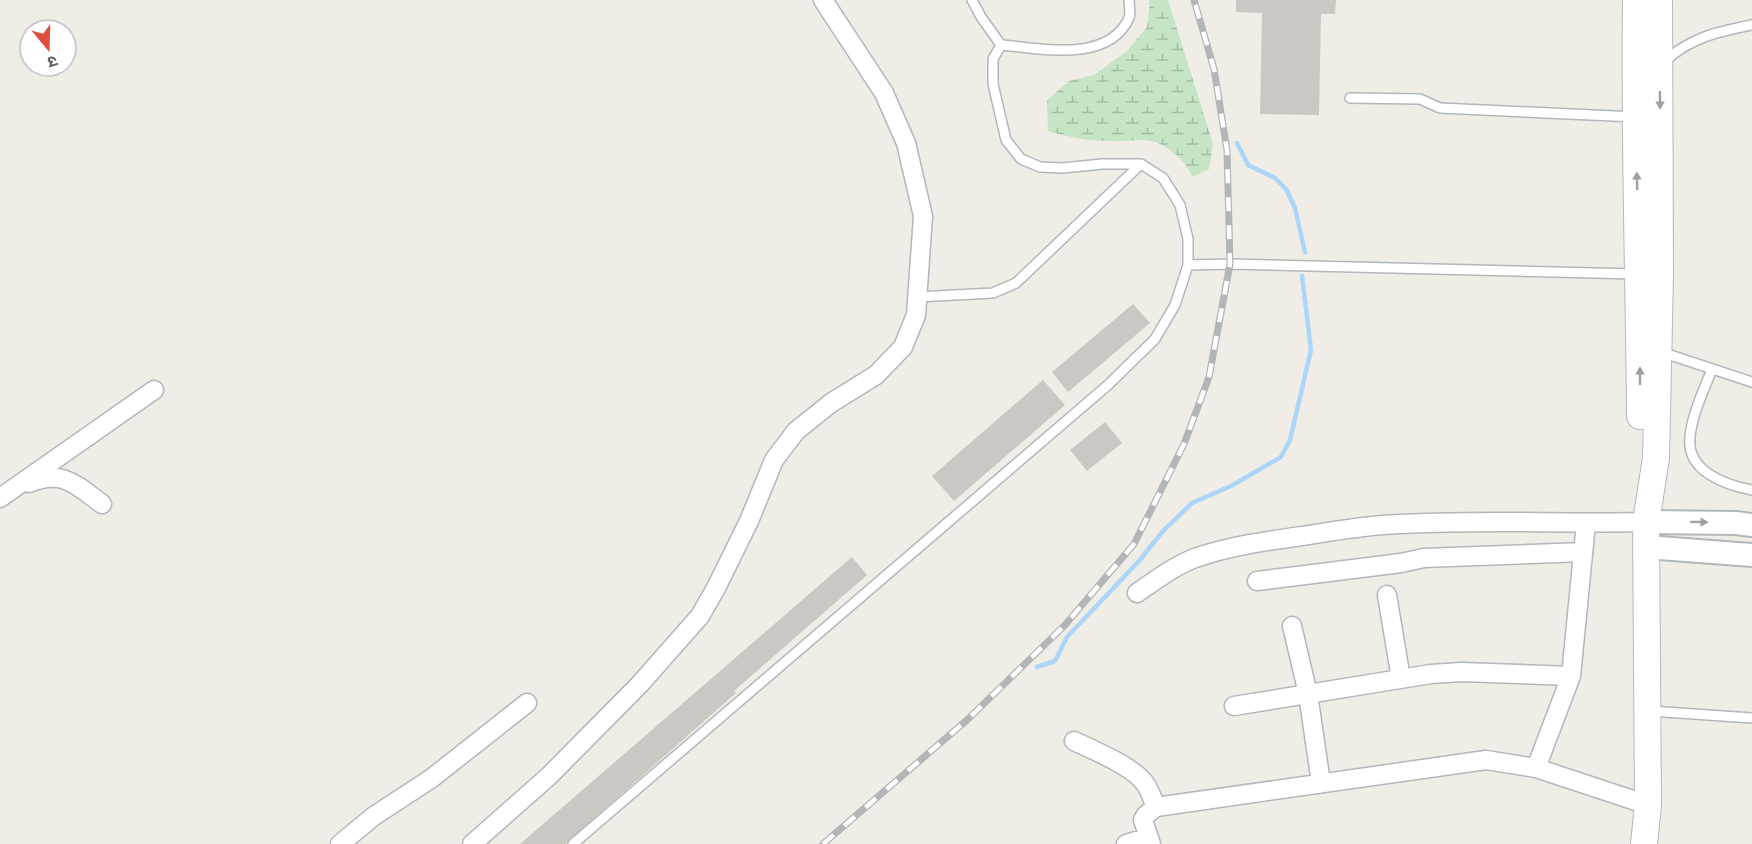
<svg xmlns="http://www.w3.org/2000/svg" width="1752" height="844" font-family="Manrope,'Noto Sans Devanagari',sans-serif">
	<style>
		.wetland { fill: url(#wetland-marsh) }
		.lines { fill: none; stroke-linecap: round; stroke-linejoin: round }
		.stream { stroke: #acd6f9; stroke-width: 4.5 }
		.building { fill: #cbc8c4 }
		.service-casing { stroke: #b3b6ba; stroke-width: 12 }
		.minor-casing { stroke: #b3b6ba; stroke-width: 21 }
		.tertiary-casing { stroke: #b3b6ba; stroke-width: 26 }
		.secondary-casing { stroke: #b5b8bd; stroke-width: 28 }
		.service { stroke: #fff; stroke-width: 9 }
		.minor { stroke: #fff; stroke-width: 18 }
		.tertiary { stroke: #fff; stroke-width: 22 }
		.secondary { stroke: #fff; stroke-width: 26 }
		.rail-casing { stroke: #b4b5b6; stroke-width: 7 }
		.rail { stroke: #fff; stroke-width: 4.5; stroke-dasharray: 14; stroke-linecap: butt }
		.oneway { fill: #9ea0a3 }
	</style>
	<defs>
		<pattern id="wetland-marsh" width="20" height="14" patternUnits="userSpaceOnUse" patternTransform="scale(1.5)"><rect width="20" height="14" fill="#c5e5c5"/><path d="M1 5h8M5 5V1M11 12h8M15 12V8" fill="none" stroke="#a3bda4"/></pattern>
	</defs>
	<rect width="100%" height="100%" fill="#efede6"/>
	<path class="wetland" d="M 1150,0 L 1168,0 L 1213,144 L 1209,169 L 1193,177 C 1183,158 1164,140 1142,140 C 1131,140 1120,142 1109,141 C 1087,141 1069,137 1048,131 L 1047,100 L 1069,81 L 1094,75 L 1126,52 L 1147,27 Z"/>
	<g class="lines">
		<path class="stream" d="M 1237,143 L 1248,165 L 1275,178 L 1286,189 L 1295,208 L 1305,252
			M 1037,667 L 1055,661 L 1067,637 L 1139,561 L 1163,531 L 1192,503 L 1231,486 L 1281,457 L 1290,440 L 1311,350 L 1302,276"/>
	</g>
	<path class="building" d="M 1236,0 L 1336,0 L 1335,14 L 1321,14 L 1319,115 L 1260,114 L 1262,13 L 1236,12 Z
		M 1133,304 L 1150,323 L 1068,392 L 1052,372 Z
		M 1043,380 L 1065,405 L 954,501 L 932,476 Z
		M 1105,422 L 1122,443 L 1087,471 L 1070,450 Z
		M 852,557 L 867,575 L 734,691 L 736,693 L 565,844 L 520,844 Z"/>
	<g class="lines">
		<defs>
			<path id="service" d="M 972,0 L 981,17 L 1001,45 C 1040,48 1108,64 1129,18 C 1131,14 1129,5 1129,0
				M 1665,61 C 1692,37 1717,32 1752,25
				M 1350,98 L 1420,99 L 1440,108 L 1635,117
				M 1188,265 L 1230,264 L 1636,274
				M 917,297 L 993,293 L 1016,283 L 1141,164
				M 1661,352 L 1752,382
				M 1712,369 C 1704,390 1692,414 1690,437 C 1686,471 1725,485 1752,490
				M 1650,711 L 1752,718
				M 573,844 L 1108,385 L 1155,339 L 1175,305 L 1188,265 L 1188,239 L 1180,205 L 1163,178 L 1141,164 L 1102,164 L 1063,168 L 1040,167 L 1021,159 L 1006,140 L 993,84 L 993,59 L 1001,45"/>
			<path id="minor" d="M 29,483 C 63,469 76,485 102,504
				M 0,498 L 154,390
				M 1257,581 L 1401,563 L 1424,558 L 1583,552
				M 1137,593 C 1156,580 1174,566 1195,558 C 1229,546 1266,541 1302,536 C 1328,532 1356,527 1383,525 C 1470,519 1558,524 1646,522
				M 1387,595 L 1401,679
				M 1292,626 L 1308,694 L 1321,783
				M 1234,706 L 1431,674 L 1461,672 L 1571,676
				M 1074,741 C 1093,750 1135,767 1146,785 C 1150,791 1153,800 1156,807
				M 1536,768 L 1571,676 L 1586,523
				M 340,844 L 374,816 L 432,778 L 527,703
				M 472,844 L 549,776 L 640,684 L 700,616 L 716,588 L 749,521 L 774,460 L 796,431 L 831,403 L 876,375 L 903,347 L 916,315 L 923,216 L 906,143 L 884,93 L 823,0
				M 1126,844 L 1148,837
				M 1151,844 L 1143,820 L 1146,815 L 1156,807 L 1486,760 L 1536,768 L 1648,805"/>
			<path id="tertiary" d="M 1646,522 L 1736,523 L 1752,525
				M 1646,547 L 1752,555"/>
			<path id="secondary" d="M 1636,0 C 1634,139 1639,277 1640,416
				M 1644,844 L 1648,805 L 1646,522 L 1656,458 L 1660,275 L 1659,0"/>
		</defs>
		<use href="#service" class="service-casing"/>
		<use href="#minor" class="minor-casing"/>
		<use href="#tertiary" class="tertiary-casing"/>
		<use href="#secondary" class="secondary-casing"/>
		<use href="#service" class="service"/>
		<use href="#minor" class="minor"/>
		<use href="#tertiary" class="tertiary"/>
		<use href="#secondary" class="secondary"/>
		<defs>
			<path id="rail" d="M 823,844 L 967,720 L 1065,625 L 1134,544 L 1184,444 L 1209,377 L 1230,264 L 1227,150 L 1214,69 L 1194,0"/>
		</defs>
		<use href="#rail" class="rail-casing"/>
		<use href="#rail" class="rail"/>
	</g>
	<defs><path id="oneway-solid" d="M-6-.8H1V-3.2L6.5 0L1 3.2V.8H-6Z" transform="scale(1.5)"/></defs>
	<g class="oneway">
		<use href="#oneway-solid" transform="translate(1660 100) rotate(89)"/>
		<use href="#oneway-solid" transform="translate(1637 181) rotate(-92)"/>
		<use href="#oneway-solid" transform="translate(1640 376) rotate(-90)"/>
		<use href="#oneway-solid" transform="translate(1699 522) rotate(1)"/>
	</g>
	<g transform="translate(48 48) rotate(161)"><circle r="28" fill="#ffffff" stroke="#bfc0c2" stroke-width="1.5"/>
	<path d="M0-4.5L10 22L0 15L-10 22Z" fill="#de4d3e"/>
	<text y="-9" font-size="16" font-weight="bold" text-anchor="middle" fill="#5e6166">उ</text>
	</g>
</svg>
